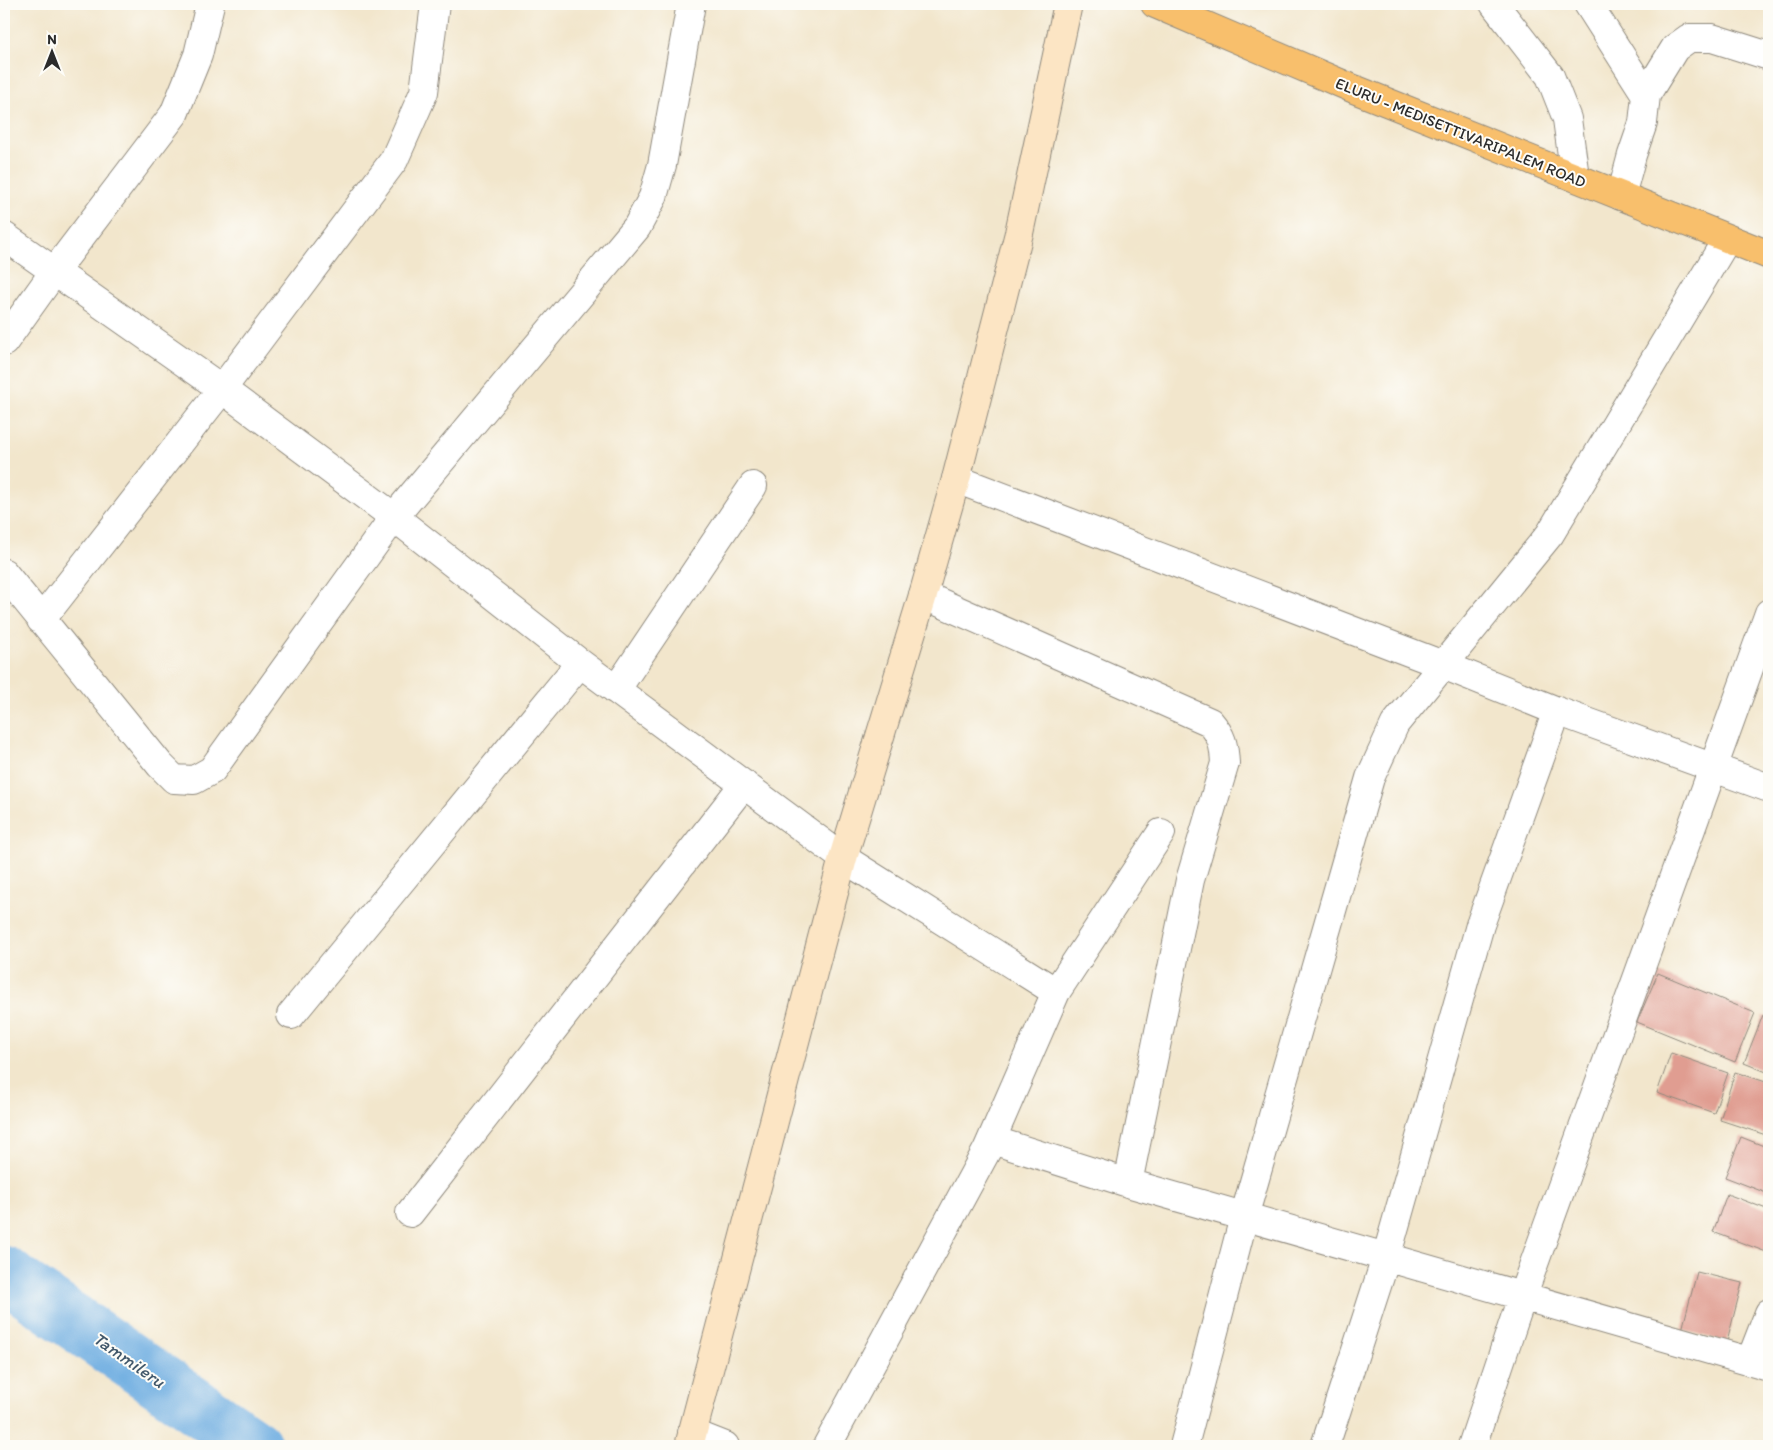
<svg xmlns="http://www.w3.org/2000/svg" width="1773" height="1450" font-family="Itim,sans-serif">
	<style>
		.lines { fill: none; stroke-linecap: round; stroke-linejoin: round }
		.river { stroke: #6eade1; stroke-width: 56 }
		.building { fill: #e09d91 }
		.minor-casing { stroke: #8e887c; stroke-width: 30 }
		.secondary-casing { stroke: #8e887c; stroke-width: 30 }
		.primary-casing { stroke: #8e887c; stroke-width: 30 }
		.minor { stroke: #fff; stroke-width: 28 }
		.secondary { stroke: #fce5c4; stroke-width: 28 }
		.primary { stroke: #f8bf6c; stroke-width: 28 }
		.labels { text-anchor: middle; stroke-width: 4; stroke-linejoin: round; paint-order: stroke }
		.street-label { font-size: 16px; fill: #2b2b2b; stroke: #fdfcf7 }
		.water-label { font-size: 18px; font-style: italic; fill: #42586b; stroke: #fdfcf7 }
	</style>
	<rect width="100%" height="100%" fill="#fdfcf7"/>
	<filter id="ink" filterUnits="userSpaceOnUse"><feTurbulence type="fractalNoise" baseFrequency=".02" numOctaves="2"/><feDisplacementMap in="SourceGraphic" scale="10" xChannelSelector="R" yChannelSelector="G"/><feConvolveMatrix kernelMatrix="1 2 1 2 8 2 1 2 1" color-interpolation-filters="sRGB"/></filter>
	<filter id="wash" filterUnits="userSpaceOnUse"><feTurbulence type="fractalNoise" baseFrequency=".0096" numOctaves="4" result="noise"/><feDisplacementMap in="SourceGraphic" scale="20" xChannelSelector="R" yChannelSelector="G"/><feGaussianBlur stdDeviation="1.12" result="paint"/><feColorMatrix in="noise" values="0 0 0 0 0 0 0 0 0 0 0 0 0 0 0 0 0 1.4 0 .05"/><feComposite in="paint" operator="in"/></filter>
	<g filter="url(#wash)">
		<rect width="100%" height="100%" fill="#f2e6cc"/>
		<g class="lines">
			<path class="river" d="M 4,1274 L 254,1446"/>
		</g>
		<g id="blocks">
			<path class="building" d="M 1658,973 L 1755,1013 L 1735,1062 L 1637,1022 Z
				M 1763,1015 L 1769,1017 L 1769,1073 L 1744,1063 Z
				M 1671,1053 L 1728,1073 L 1714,1113 L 1657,1093 Z
				M 1735,1072 L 1769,1083 L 1769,1136 L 1720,1120 Z
				M 1741,1137 L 1769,1148 L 1769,1194 L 1725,1177 Z
				M 1727,1194 L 1769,1210 L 1769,1253 L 1713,1232 Z
				M 1697,1272 L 1742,1283 L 1727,1342 L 1682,1330 Z"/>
		</g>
	</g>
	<g filter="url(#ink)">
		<use href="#blocks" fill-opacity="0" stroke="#8e887c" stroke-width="1"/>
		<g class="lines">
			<defs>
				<path id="minor" d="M 1494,4 L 1550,76 L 1567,119 L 1575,177
					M 1588,4 L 1646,95 L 1643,123 L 1632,155 L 1621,196
					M 1646,95 L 1675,48 L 1689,38 L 1712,38 L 1769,56
					M 4,236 L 222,389 L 394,517 L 580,663 L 843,858 L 1056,992
					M 4,342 L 54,272 L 174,114 L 198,55 L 210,4
					M 956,479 L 1443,665 L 1557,711 L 1769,788
					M 4,573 L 160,765 L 174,779 L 194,780 L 212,770 L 394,517 L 637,227 L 653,197 L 662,165 L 691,4
					M 923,595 L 1210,722 C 1222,736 1224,745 1225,763 L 1190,880 L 1128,1183
					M 41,620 L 222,389 L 394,160 L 424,92 L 435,4
					M 616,690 L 753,486
					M 291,1015 L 580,663
					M 992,1140 L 1128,1183 L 1769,1367
					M 410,1213 L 744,784
					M 1750,1362 L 1769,1313
					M 692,1433 L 725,1446
					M 827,1446 L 987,1150 L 1056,992 L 1161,833
					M 1184,1446 L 1244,1217 L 1370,778 L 1395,724 L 1550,534 L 1727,239
					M 1325,1446 L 1386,1258 L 1480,925 L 1557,711
					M 1472,1446 L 1522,1297 L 1769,613"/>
				<path id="secondary" d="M 689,1446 L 843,858 L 923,595 L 956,479 L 1019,233 L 1068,4"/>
				<path id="primary" d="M 1155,4 L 1354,89 L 1769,255"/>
			</defs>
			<use href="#minor" class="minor-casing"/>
			<use href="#secondary" class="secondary-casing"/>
			<use href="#primary" class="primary-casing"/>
			<use href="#minor" class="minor"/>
			<use href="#secondary" class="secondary"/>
			<use href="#primary" class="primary"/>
		</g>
	</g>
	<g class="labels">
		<g class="street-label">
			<text transform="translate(1461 132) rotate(22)" y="6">ELURU - MEDISETTIVARIPALEM ROAD</text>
		</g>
		<g class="water-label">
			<text transform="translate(129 1360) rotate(35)" y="6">Tammileru</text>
		</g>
	</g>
	<rect width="1773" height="1450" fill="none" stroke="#fdfcf7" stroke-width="20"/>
	<g transform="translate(52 52)" stroke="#fdfcf7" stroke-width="4" paint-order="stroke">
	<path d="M0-4L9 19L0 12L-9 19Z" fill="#2b2b2b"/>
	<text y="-8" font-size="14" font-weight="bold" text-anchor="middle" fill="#2b2b2b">N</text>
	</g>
</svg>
